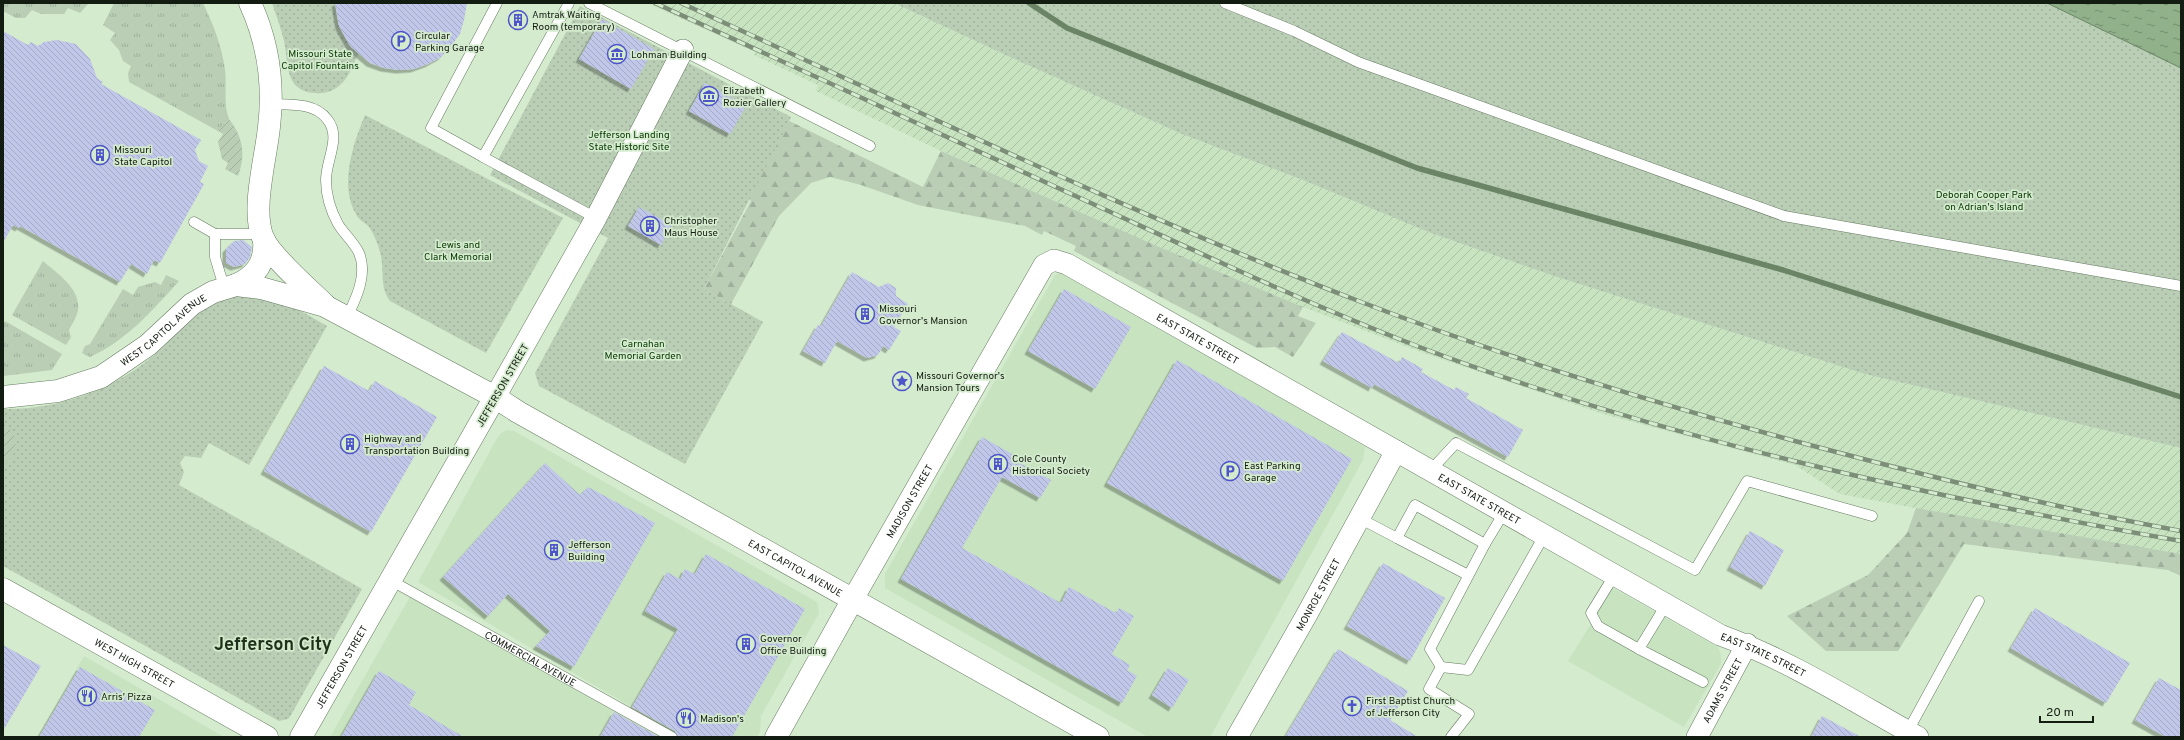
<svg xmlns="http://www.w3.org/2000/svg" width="2184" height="740" font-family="Overpass,sans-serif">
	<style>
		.built { fill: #c7e3c0 }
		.industrial { fill: url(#industrial-furrows) }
		.grass { fill: url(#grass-tufts) }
		.forest { fill: url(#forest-firs) }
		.park { fill: url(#park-dots) }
		.garden { fill: url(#garden-furrows) }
		.water { fill: url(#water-ripples); stroke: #6a8465 }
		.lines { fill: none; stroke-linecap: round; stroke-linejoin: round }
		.stream { stroke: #6a8465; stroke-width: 5.5 }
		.building { fill: url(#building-back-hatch); filter: url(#shadow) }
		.lane-casing { stroke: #667b62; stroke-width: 11 }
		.street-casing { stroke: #667b62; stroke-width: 22 }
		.secondary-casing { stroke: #667b62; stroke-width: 23 }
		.lane { stroke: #fff; stroke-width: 10 }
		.street { stroke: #fff; stroke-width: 21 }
		.secondary { stroke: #fff; stroke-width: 22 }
		.rail-casing { stroke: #7c8d78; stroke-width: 4.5 }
		.rail { stroke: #d4ebce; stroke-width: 3; stroke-dasharray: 9; stroke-linecap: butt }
		.labels { text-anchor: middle; stroke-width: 3.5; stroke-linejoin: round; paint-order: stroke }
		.poi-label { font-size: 10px; fill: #131c11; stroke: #d4ebce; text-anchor: start }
		.park-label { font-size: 10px; fill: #063500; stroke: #d4ebce }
		.street-label { font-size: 10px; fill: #131c11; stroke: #d4ebce }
		.town-label { font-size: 18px; font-weight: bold; fill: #1f311b; stroke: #d4ebce }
	</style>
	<defs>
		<pattern id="industrial-furrows" width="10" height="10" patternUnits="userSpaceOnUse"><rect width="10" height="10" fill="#c7e3c0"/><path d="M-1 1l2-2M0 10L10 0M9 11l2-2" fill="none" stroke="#aac2a4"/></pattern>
		<pattern id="grass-tufts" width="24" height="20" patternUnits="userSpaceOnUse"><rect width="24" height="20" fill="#b9ceb5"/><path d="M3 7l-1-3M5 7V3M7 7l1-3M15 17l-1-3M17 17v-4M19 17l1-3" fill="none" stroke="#9eb09b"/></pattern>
		<pattern id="forest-firs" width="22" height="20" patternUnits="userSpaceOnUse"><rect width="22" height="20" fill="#b9ceb5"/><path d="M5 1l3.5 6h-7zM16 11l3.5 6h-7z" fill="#9eb09b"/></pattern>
		<pattern id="park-dots" width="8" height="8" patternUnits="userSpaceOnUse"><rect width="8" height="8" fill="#b9ceb5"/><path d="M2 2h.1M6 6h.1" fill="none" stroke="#9eb09b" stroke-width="1.8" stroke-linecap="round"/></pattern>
		<pattern id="garden-furrows" width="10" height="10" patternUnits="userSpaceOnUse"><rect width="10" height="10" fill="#b9ceb5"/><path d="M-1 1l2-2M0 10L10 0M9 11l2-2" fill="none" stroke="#9eb09b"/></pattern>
		<pattern id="water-ripples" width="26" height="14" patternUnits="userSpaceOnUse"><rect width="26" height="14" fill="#90b189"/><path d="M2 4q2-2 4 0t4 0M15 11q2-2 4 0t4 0" fill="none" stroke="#748f6f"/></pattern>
		<pattern id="building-back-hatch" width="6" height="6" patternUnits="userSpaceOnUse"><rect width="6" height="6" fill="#c0c7e8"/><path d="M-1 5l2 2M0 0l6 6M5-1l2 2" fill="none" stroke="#a4aac6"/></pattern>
		<filter id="shadow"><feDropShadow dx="-3.5" dy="3.5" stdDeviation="0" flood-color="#0004"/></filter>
	</defs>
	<rect width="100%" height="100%" fill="#d4ebce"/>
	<path class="built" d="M 1060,273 L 1067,274 L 1365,447 L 1363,460 L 1210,737 L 1148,737 L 885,588 L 885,574 L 1055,275 Z
		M 506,430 L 514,431 L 817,602 L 819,613 L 761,716 L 760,732 L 757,737 L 683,737 L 418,582 L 496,440 L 500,434 Z
		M 1613,588 L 1718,647 L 1721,655 L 1721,664 L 1684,727 L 1568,661 Z
		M 411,595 L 660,737 L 330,737 Z
		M 84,656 L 224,737 L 37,737 Z"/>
	<path class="industrial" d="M 647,3 L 894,3 L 1010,57 L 1182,134 L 1303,180 L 1431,233 L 1554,276 L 1865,374 L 2181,448 L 2181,554 L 2044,532 L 1840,494 L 1795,465 L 1603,414 L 1421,352 L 1303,307 L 1157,246 L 941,151 L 816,91 L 818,85 L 754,55 L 755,52 Z"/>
	<path class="grass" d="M 3,3 L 89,3 L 80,13 L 68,8 L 64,14 L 41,14 L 32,10 L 25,18 L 16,18 L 3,11 Z
		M 114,3 L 203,3 C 213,24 222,46 225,70 C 227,86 223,104 229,119 L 218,131 L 129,82 L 128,73 L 131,66 L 123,61 L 119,50 L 110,40 L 115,33 L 103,25 Z
		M 43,261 C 57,273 81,289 78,310 C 77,317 72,324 69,330 L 71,337 L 66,345 L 12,315 Z
		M 166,275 L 179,281 C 153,310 126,341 90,357 L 82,353 L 85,346 L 90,344 L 123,289 L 133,295 L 138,287 L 155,282 L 161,285 Z
		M 5,321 L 62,354 L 52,370 L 3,376 L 3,324 Z"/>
	<path class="forest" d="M 759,106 L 923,187 L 941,151 L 1157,246 L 1303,307 L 1298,316 L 1316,323 L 1293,357 L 1275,347 L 1257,348 L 1074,251 L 1076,246 L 1044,231 L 1042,235 L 1025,226 L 918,205 L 861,185 L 830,177 L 811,183 L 779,216 L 731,304 L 704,289 L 751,201 L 735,186 Z
		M 1916,508 L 2181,554 L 2181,576 L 2168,570 L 1964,544 L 1898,651 L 1826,651 L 1787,616 L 1868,575 L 1907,533 Z"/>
	<path class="park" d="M 272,3 L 336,3 C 334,23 345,40 358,54 C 351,71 344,90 323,93 C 313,94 299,92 293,82 C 286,71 287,54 284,41 C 281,28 276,15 272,3 Z
		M 894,3 L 2047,3 L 2181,68 L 2181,448 L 1865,374 L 1554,276 L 1431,233 L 1303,180 L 1182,134 L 1010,57 Z
		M 580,6 L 791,117 L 704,289 L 763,322 L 685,464 L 539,386 L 535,373 L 608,238 L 490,175 Z
		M 365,115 L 563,218 L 486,353 L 390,301 C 379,287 385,269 380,252 C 378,244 374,234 369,227 C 365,222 358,220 356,214 C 339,185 353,144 365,115 Z
		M 242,295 L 287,303 L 327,326 L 249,465 L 209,443 L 201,458 L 185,456 L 180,463 L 184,472 L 179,485 L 362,589 L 291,715 L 288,719 L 279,721 L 3,566 L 3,409 C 56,410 111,391 152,357 C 174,339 189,313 216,301 C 224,298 234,297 242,295 Z"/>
	<path class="garden" d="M 229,119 C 243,137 246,154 238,176 L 225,169 L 228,163 L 222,159 L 218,142 L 223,134 L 218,131 Z
		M 3,424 C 21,433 19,456 3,465 L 3,455 L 5,453 Z"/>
	<path class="water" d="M 2047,3 L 2181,3 L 2181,68 Z"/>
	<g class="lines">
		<path class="stream" d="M 1029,3 L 1067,28 L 1417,168 L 1783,270 L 2181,397"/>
	</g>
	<path class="building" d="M 335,3 L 467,3 L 464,20 L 460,34 L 451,46 L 441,57 L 428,64 L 414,69 L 399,70 L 384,68 L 370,63 L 350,46 L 339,26 Z
		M 602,19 L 654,49 L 631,89 L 579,59 Z
		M 3,31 L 28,45 L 31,42 L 38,46 L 44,42 L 57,40 L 76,44 L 90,59 L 97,78 L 103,82 L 101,84 L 201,140 L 195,150 L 199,161 L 208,166 L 200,182 L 204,184 L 160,263 L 154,260 L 147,274 L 131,264 L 120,282 L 20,226 L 19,228 L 13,225 L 3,243 Z
		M 705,83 L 746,106 L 730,134 L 689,111 Z
		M 639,207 L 672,225 L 661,245 L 628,226 Z
		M 243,240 L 252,247 L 250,257 L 245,264 L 234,267 L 226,263 L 226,249 L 234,241 Z
		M 852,272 L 879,287 L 888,283 L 896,288 L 896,296 L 908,304 L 894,327 L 901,331 L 889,350 L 883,346 L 878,355 L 867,358 L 837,341 L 825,363 L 803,351 L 818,325 L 821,326 Z
		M 1064,289 L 1131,327 L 1095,389 L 1028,351 Z
		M 1342,332 L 1399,363 L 1402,357 L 1423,369 L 1421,372 L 1454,390 L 1456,387 L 1469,394 L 1466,398 L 1523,430 L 1508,457 L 1374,384 L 1372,388 L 1323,361 Z
		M 1177,360 L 1352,459 L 1283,581 L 1107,483 Z
		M 324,366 L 369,391 L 375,381 L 437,417 L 371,532 L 264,471 Z
		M 982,437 L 1014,455 L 1012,459 L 1051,480 L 1040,498 L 1002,477 L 962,548 L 1061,603 L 1069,587 L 1116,613 L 1119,608 L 1134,616 L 1112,654 L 1130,665 L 1127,670 L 1137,676 L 1122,703 L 901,579 Z
		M 545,463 L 580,495 L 588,487 L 655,523 L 574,667 L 536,646 L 550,631 L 508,594 L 488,616 L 443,577 Z
		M 1750,531 L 1784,550 L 1765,586 L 1730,567 Z
		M 706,554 L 805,609 L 732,737 L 678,737 L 675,731 L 632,707 L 678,629 L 645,611 L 667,572 L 680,579 L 685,569 L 695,574 Z
		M 1383,563 L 1445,598 L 1410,661 L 1347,626 Z
		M 2035,608 L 2130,663 L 2106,703 L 2011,648 Z
		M 3,645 L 41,666 L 3,731 Z
		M 1338,649 L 1408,691 L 1390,720 L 1418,737 L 1285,737 Z
		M 80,667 L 155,710 L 139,737 L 39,737 Z
		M 1168,668 L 1189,680 L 1172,708 L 1152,695 Z
		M 379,671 L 416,692 L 409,705 L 464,737 L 341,737 Z
		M 2159,678 L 2181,690 L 2181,737 L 2166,737 L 2135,720 Z
		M 614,712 L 659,737 L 600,737 Z
		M 1822,716 L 1861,737 L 1811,737 Z"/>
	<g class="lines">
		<defs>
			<g id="lane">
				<path d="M 569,3 L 483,157 L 596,218"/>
				<path d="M 589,3 L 870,146"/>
				<path d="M 1225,3 L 1294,31 L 1358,62 L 1784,216 L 2181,286"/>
				<path d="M 270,104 C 289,105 314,102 327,119 C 342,137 326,159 326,180 C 326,194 331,211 338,224 C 344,234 354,242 359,253 C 368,274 356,299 347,317"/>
				<path d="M 483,157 L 431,128 L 497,3"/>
				<path d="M 194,222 L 215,234"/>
				<path d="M 224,287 L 215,257 L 215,234 L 262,234"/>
				<path d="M 1431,470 L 1456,443 L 1695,570 L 1747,481 L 1872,516"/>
				<path d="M 1359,518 L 1397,538"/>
				<path d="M 1485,544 L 1505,511"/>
				<path d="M 1615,574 L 1591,613 L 1598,626 L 1639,649 L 1667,603"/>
				<path id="s1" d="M 390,580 L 672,737"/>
				<path d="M 1639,649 L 1703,682"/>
				<path d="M 1441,667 L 1430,649 L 1485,544 L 1415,505 L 1397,538 L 1468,575"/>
				<path d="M 1441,667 L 1468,670 L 1545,534"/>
				<path d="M 1441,667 L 1429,689 L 1469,714 L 1451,737"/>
				<path d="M 1908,731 L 1979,601"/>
			</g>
			<g id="street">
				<path d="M 495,397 L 596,218 L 683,50"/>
				<path id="s2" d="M 853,599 L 1044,265 L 1054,260 L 1067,264 L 1720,635 C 1789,660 1853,701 1918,737"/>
				<path id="s3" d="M 1237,737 L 1306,616 L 1396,451"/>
				<path id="s4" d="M 1697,737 L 1747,644"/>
			</g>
			<g id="secondary">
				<path d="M 250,3 C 268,42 274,85 269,127 C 266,158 251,210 263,238 C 271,257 309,289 325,305"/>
				<path d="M 236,285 C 256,276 266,262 264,240"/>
				<path id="s5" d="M 3,397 L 58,391 L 101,377 L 148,345 L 192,304 L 213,292 L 236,285 L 261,288 L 325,306 L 495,397 L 518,412 L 1098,737"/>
				<path id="s6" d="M 3,589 L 267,737"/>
				<path id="s7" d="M 301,737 L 495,397"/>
				<path d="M 776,737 L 853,599"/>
			</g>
		</defs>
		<use href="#lane" class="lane-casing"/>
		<use href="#street" class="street-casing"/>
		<use href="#secondary" class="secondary-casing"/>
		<use href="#lane" class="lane"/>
		<use href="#street" class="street"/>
		<use href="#secondary" class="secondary"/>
		<defs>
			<path id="rail" d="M 655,3 C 801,70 947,137 1093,204 C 1202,254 1310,305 1422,348 C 1664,439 1927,496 2181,541
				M 681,3 C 905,105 1127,212 1356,300 C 1503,357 1654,403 1806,444 C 1930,477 2055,508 2181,531"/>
		</defs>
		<use href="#rail" class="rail-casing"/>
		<use href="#rail" class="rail"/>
	</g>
	<defs>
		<symbol id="building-ring" viewBox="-11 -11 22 22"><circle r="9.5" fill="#d4ebce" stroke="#4e54ca" stroke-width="1.5"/><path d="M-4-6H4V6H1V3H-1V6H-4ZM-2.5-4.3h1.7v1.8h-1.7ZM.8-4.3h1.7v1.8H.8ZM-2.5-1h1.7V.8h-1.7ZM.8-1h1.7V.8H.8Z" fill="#4e54ca"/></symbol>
		<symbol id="parking-ring" viewBox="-11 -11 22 22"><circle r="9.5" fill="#d4ebce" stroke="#4e54ca" stroke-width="1.5"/><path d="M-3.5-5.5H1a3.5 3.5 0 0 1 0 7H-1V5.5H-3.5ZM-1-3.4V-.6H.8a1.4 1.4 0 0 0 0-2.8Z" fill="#4e54ca"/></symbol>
		<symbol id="museum-ring" viewBox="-11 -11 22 22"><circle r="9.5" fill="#d4ebce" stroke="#4e54ca" stroke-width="1.5"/><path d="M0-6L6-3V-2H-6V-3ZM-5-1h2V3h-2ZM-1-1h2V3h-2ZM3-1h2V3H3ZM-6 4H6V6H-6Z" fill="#4e54ca"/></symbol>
		<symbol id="sight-ring" viewBox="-11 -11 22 22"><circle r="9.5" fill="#d4ebce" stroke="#4e54ca" stroke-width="1.5"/><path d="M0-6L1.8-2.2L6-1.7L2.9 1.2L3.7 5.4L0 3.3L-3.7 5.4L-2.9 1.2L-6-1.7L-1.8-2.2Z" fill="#4e54ca"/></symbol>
		<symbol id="restaurant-ring" viewBox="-11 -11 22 22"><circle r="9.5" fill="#d4ebce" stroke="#4e54ca" stroke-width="1.5"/><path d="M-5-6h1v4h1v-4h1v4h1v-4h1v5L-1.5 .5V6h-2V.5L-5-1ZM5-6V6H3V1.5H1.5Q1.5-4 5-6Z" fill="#4e54ca"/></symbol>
		<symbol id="church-ring" viewBox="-11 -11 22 22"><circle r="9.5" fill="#d4ebce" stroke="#4e54ca" stroke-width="1.5"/><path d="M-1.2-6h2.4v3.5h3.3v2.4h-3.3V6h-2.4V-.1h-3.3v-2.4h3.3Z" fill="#4e54ca"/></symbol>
	</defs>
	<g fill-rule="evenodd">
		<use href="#building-ring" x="507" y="9" width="22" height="22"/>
		<use href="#parking-ring" x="390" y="30" width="22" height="22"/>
		<use href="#museum-ring" x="606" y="43" width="22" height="22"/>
		<use href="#museum-ring" x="698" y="85" width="22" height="22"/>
		<use href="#building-ring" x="89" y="144" width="22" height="22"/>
		<use href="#building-ring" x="639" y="215" width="22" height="22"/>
		<use href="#building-ring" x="854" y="303" width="22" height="22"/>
		<use href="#sight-ring" x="891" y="370" width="22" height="22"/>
		<use href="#building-ring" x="339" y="433" width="22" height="22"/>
		<use href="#building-ring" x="987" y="453" width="22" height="22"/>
		<use href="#parking-ring" x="1219" y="460" width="22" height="22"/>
		<use href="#building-ring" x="543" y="539" width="22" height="22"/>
		<use href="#building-ring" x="735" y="633" width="22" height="22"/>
		<use href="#restaurant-ring" x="76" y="685" width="22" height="22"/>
		<use href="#church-ring" x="1341" y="695" width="22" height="22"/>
		<use href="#restaurant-ring" x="675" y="707" width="22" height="22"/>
	</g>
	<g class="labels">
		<g class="poi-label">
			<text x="532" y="18">Amtrak Waiting<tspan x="532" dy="12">Room (temporary)</tspan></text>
			<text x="415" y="39">Circular<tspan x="415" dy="12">Parking Garage</tspan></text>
			<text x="631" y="58">Lohman Building</text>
			<text x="723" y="94">Elizabeth<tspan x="723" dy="12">Rozier Gallery</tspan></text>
			<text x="114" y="153">Missouri<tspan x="114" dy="12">State Capitol</tspan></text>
			<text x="664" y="224">Christopher<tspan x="664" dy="12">Maus House</tspan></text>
			<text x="879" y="312">Missouri<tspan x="879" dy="12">Governor's Mansion</tspan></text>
			<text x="916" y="379">Missouri Governor's<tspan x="916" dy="12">Mansion Tours</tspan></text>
			<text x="364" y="442">Highway and<tspan x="364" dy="12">Transportation Building</tspan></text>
			<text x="1012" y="462">Cole County<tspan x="1012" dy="12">Historical Society</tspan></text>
			<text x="1244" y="469">East Parking<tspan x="1244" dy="12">Garage</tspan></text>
			<text x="568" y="548">Jefferson<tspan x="568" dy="12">Building</tspan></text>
			<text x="760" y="642">Governor<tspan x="760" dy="12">Office Building</tspan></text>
			<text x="101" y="700">Arris' Pizza</text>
			<text x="1366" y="704">First Baptist Church<tspan x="1366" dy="12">of Jefferson City</tspan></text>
			<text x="700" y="722">Madison's</text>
		</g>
		<g class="park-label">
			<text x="320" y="57">Missouri State<tspan x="320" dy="12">Capitol Fountains</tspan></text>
			<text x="629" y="138">Jefferson Landing<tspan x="629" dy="12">State Historic Site</tspan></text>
			<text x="1984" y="198">Deborah Cooper Park<tspan x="1984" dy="12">on Adrian's Island</tspan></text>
			<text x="458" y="248">Lewis and<tspan x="458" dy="12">Clark Memorial</tspan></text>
			<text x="643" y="347">Carnahan<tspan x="643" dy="12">Memorial Garden</tspan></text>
		</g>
		<g class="street-label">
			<text dy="4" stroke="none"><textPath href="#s5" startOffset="179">WEST CAPITOL AVENUE</textPath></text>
			<text dy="4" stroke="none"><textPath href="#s2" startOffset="560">EAST STATE STREET</textPath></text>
			<text transform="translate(502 385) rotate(-60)" y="4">JEFFERSON STREET</text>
			<text dy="4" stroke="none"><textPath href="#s2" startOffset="884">EAST STATE STREET</textPath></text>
			<text dy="4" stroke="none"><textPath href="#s2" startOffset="113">MADISON STREET</textPath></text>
			<text dy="4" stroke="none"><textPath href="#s5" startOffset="896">EAST CAPITOL AVENUE</textPath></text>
			<text dy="4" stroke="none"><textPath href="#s3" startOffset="164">MONROE STREET</textPath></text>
			<text dy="4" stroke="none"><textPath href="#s2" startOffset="1208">EAST STATE STREET</textPath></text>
			<text dy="4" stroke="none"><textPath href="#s1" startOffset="161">COMMERCIAL AVENUE</textPath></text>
			<text dy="4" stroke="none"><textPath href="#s6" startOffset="151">WEST HIGH STREET</textPath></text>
			<text dy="4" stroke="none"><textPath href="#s7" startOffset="81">JEFFERSON STREET</textPath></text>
			<text dy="4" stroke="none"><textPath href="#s4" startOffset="53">ADAMS STREET</textPath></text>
		</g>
		<g class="town-label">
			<text x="273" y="650">Jefferson City</text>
		</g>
	</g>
	<rect width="2184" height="740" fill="none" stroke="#131c11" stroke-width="8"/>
	<path d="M2040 716v6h53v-6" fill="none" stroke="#131c11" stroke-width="2"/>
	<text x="2046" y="716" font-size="12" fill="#131c11" stroke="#d4ebce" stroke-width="3" paint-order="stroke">20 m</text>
</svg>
